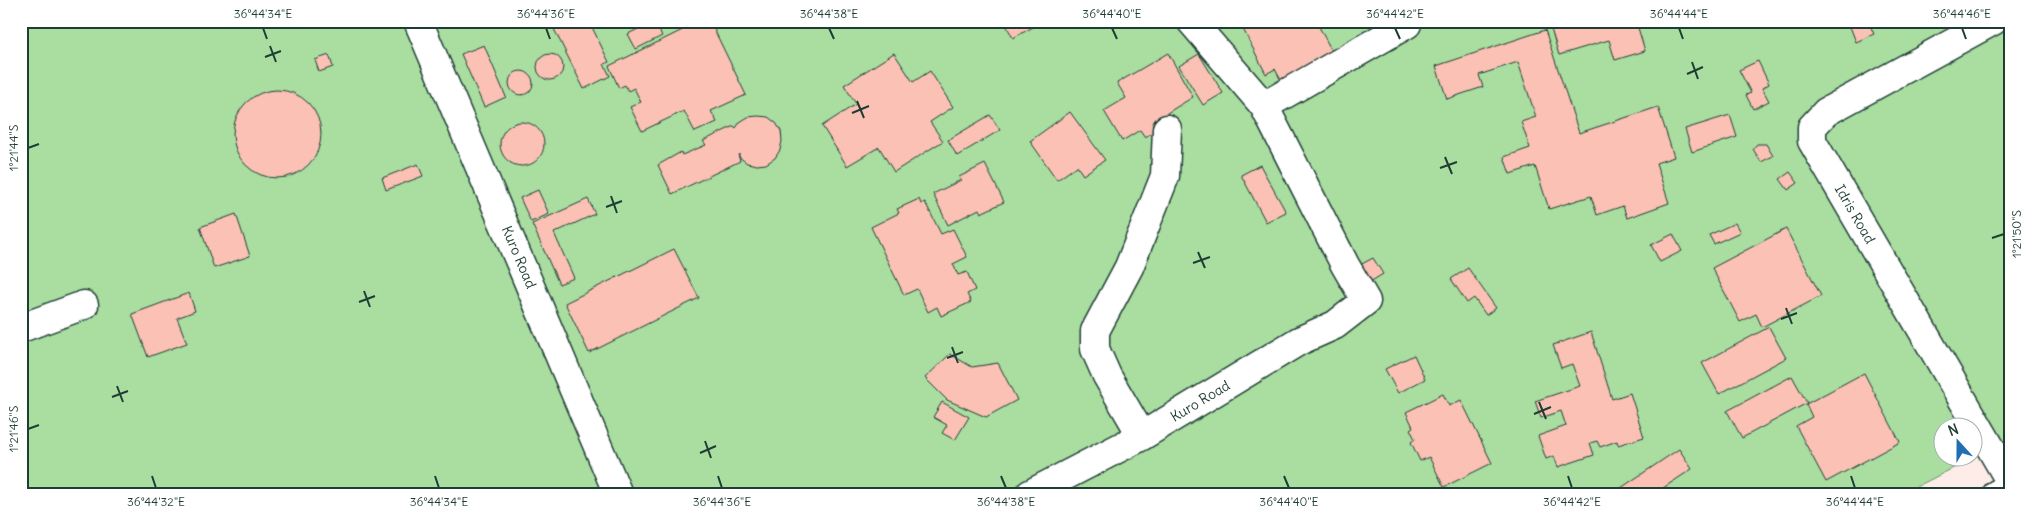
<svg xmlns="http://www.w3.org/2000/svg" width="2031" height="515" font-family="Delius,sans-serif">
	<style>
		.green { fill: #a9dea0; stroke: #648e6a }
		.building { fill: #fbc1b4; stroke: #1f3d34 }
		.lines { fill: none; stroke-linecap: round; stroke-linejoin: round }
		.minor-casing { stroke: #1f3d34; stroke-width: 31 }
		.tertiary-casing { stroke: #1f3d34; stroke-width: 31 }
		.minor { stroke: #fff; stroke-width: 28 }
		.tertiary { stroke: #fff; stroke-width: 28 }
		.ticks { fill: none; stroke: #1f3d34; stroke-width: 2 }
		.labels { text-anchor: middle; stroke-width: 5; stroke-linejoin: round; paint-order: stroke }
		.street-label { font-size: 14px; fill: #1f3d34; stroke: #fff }
		.neatline { fill: none; stroke: #1f3d34; stroke-width: 2 }
		.ticks-label { font-size: 12px; text-anchor: middle; fill: #1f3d34 }
	</style>
	<rect width="100%" height="100%" fill="#feece8"/>
	<filter id="ink" filterUnits="userSpaceOnUse"><feTurbulence type="fractalNoise" baseFrequency=".02" numOctaves="2"/><feDisplacementMap in="SourceGraphic" scale="10" xChannelSelector="R" yChannelSelector="G"/><feConvolveMatrix kernelMatrix="1 2 1 2 8 2 1 2 1" color-interpolation-filters="sRGB"/></filter>
	<g filter="url(#ink)">
		<path class="green" d="M 21,21 L 2010,21 L 2010,439 L 1974,457 L 1974,428 L 1944,428 L 1944,458 L 1973,458 L 1902,494 L 21,494 Z"/>
		<path class="building" d="M 550,21 L 589,21 L 609,62 L 604,64 L 610,76 L 584,89 Z
			M 654,21 L 662,36 L 636,49 L 628,34 Z
			M 701,21 L 710,21 L 746,95 L 711,111 L 717,122 L 695,132 L 684,111 L 642,131 L 630,107 L 641,102 L 634,88 L 628,91 L 625,85 L 619,88 L 609,66 Z
			M 1004,21 L 1044,21 L 1013,38 Z
			M 1239,21 L 1316,21 L 1337,61 L 1285,88 L 1275,69 L 1266,74 Z
			M 1578,21 L 1636,21 L 1645,51 L 1615,60 L 1609,40 L 1559,55 L 1551,29 Z
			M 1854,21 L 1868,21 L 1874,34 L 1856,42 L 1849,24 Z
			M 1545,30 L 1579,133 L 1658,107 L 1674,157 L 1656,163 L 1669,203 L 1627,218 L 1623,206 L 1597,215 L 1591,196 L 1549,209 L 1535,166 L 1510,174 L 1504,157 L 1530,148 L 1521,122 L 1536,117 L 1518,62 L 1479,75 L 1483,87 L 1447,99 L 1436,66 Z
			M 484,45 L 506,97 L 484,107 L 461,54 Z
			M 894,53 L 913,82 L 930,71 L 953,107 L 930,122 L 943,141 L 894,172 L 879,147 L 847,166 L 822,126 L 856,104 L 844,85 Z
			M 1168,53 L 1193,97 L 1167,113 L 1172,121 L 1145,137 L 1140,130 L 1122,141 L 1104,111 L 1126,98 L 1117,83 Z
			M537 67a13 13 0 1 1 26 0a13 13 0 1 1-26 0Z
			M 1199,54 L 1223,93 L 1203,105 L 1179,66 Z
			M 329,55 L 333,67 L 319,72 L 315,60 Z
			M 1758,61 L 1769,84 L 1762,88 L 1769,101 L 1753,109 L 1746,95 L 1751,93 L 1739,70 Z
			M509 83a12 12 0 1 1 24 0a12 12 0 1 1-24 0Z
			M233 134a44 44 0 1 1 88 0a44 44 0 1 1-88 0Z
			M 1070,112 L 1105,160 L 1083,175 L 1077,166 L 1057,180 L 1030,141 Z
			M 990,115 L 1000,130 L 957,156 L 948,140 Z
			M 1730,115 L 1737,137 L 1692,152 L 1685,129 Z
			M 758,116 L 768,117 L 776,123 L 781,131 L 782,141 L 780,150 L 775,158 L 766,164 L 757,165 L 747,163 L 739,157 L 739,154 L 738,155 L 740,161 L 672,194 L 658,165 L 681,152 L 682,155 L 706,145 L 703,141 L 734,126 L 736,128 L 740,122 L 748,117 Z
			M500 144a22 22 0 1 1 44 0a22 22 0 1 1-44 0Z
			M 1757,144 L 1766,144 L 1773,156 L 1761,162 L 1753,149 Z
			M 418,164 L 423,176 L 386,190 L 382,178 Z
			M 985,164 L 1004,202 L 981,213 L 979,209 L 948,225 L 933,194 L 961,180 L 959,177 Z
			M 1260,165 L 1286,212 L 1266,222 L 1241,175 Z
			M 1790,172 L 1798,183 L 1788,190 L 1780,179 Z
			M 538,190 L 549,214 L 531,222 L 520,198 Z
			M 588,199 L 595,214 L 554,233 L 574,278 L 559,284 L 532,224 Z
			M 919,199 L 921,204 L 925,202 L 941,234 L 953,229 L 967,257 L 953,264 L 958,275 L 967,272 L 975,290 L 967,294 L 971,302 L 941,316 L 937,307 L 928,312 L 917,289 L 904,295 L 871,227 L 899,213 L 897,209 Z
			M 236,214 L 250,256 L 214,268 L 200,227 Z
			M 1735,223 L 1740,232 L 1714,244 L 1709,235 Z
			M 1786,229 L 1821,296 L 1762,327 L 1756,314 L 1740,322 L 1712,268 Z
			M 1673,234 L 1682,251 L 1660,262 L 1651,245 Z
			M 674,249 L 699,298 L 589,353 L 565,303 Z
			M 1373,258 L 1383,274 L 1370,282 L 1360,265 Z
			M 1468,268 L 1496,308 L 1486,315 L 1474,298 L 1467,303 L 1451,279 Z
			M 189,293 L 195,311 L 177,318 L 187,343 L 148,357 L 132,314 Z
			M 1769,327 L 1786,358 L 1719,394 L 1702,363 Z
			M 1591,332 L 1612,399 L 1630,393 L 1644,437 L 1618,445 L 1617,441 L 1600,447 L 1597,441 L 1590,443 L 1594,455 L 1558,467 L 1554,456 L 1546,459 L 1538,436 L 1566,426 L 1561,411 L 1541,418 L 1535,401 L 1580,386 L 1572,364 L 1561,368 L 1553,345 Z
			M 950,354 L 972,367 L 998,363 L 1017,400 L 986,417 L 947,400 L 925,378 Z
			M 1414,355 L 1425,379 L 1398,393 L 1385,369 Z
			M 1864,373 L 1900,442 L 1826,482 L 1796,426 L 1812,417 L 1806,404 Z
			M 1792,376 L 1807,403 L 1742,438 L 1727,411 Z
			M 1443,394 L 1449,406 L 1461,400 L 1492,463 L 1444,487 L 1429,457 L 1420,461 L 1411,442 L 1415,439 L 1410,429 L 1413,427 L 1406,412 Z
			M 942,402 L 969,417 L 955,440 L 942,433 L 947,425 L 933,417 Z
			M 1679,449 L 1692,469 L 1654,494 L 1612,494 Z"/>
		<g class="lines">
			<defs>
				<path id="minor" d="M 418,21 L 618,494
					M 1993,21 L 1826,112 L 1812,127 L 1812,141 L 2010,481
					M 1264,106 L 1407,24
					M 21,328 L 84,305
					M 1142,436 L 1107,376 L 1095,349 L 1095,331 L 1129,267 L 1165,176 L 1167,129
					M 1030,494 L 1142,436 L 1299,341 L 1335,325 L 1366,301 L 1345,265 L 1264,106 L 1191,21"/>
				<path id="tertiary" d="M 1997,494 L 2010,487"/>
			</defs>
			<use href="#minor" class="minor-casing"/>
			<use href="#tertiary" class="tertiary-casing"/>
			<use href="#minor" class="minor"/>
			<use href="#tertiary" class="tertiary"/>
		</g>
	</g>
	<path class="ticks" d="M 263,28 L 267,39M 546,28 L 550,39M 829,28 L 834,39M 1112,28 L 1117,39M 1395,28 L 1400,39M 1679,28 L 1683,39M 1962,28 L 1966,39M 270,46 L 276,62M 265,57 L 281,51M 1692,62 L 1698,79M 1687,74 L 1703,67M 857,101 L 864,118M 852,113 L 869,106M 28,148 L 39,144M 1445,157 L 1452,174M 1440,168 L 1457,162M 611,196 L 617,213M 606,207 L 622,201M 1992,238 L 2004,234M 1198,252 L 1205,268M 1193,263 L 1210,257M 364,291 L 370,307M 359,302 L 375,296M 1786,308 L 1792,324M 1781,319 L 1797,313M 952,347 L 958,363M 947,358 L 963,352M 117,386 L 123,402M 112,397 L 128,391M 1539,402 L 1546,419M 1534,414 L 1551,407M 28,429 L 39,425M 705,441 L 711,458M 700,453 L 716,446M 152,476 L 156,488M 435,476 L 439,488M 718,476 L 722,488M 1001,476 L 1006,488M 1284,476 L 1289,488M 1568,476 L 1572,488M 1851,476 L 1855,488"/>
	<g class="labels">
		<g class="street-label">
			<text transform="translate(1855 214) rotate(60)" y="5">Idris Road</text>
			<text transform="translate(519 257) rotate(67)" y="5">Kuro Road</text>
			<text transform="translate(1200 401) rotate(-31)" y="5">Kuro Road</text>
		</g>
	</g>
	<rect width="2031" height="515" fill="none" stroke="#fff" stroke-width="55"/>
	<g transform="translate(1958 442) rotate(339)"><circle r="24" fill="#ffffff" stroke="#a5b1ae"/>
	<path d="M0-4L9 19L0 12L-9 19Z" fill="#1f6fb2"/>
	<text y="-8" font-size="14" font-weight="bold" text-anchor="middle" fill="#1f3d34">N</text>
	</g>
	<rect x="28" y="28" width="1976" height="460" class="neatline"/>
	<g class="ticks-label">
		<text x="263" y="18">36°44'34"E</text>
		<text x="546" y="18">36°44'36"E</text>
		<text x="829" y="18">36°44'38"E</text>
		<text x="1112" y="18">36°44'40"E</text>
		<text x="1395" y="18">36°44'42"E</text>
		<text x="1679" y="18">36°44'44"E</text>
		<text x="1962" y="18">36°44'46"E</text>
		<text transform="translate(14 148) rotate(-90)" y="4">1°21'44"S</text>
		<text transform="translate(2017 234) rotate(-90)" y="4">1°21'50"S</text>
		<text transform="translate(14 429) rotate(-90)" y="4">1°21'46"S</text>
		<text x="156" y="506">36°44'32"E</text>
		<text x="439" y="506">36°44'34"E</text>
		<text x="722" y="506">36°44'36"E</text>
		<text x="1006" y="506">36°44'38"E</text>
		<text x="1289" y="506">36°44'40"E</text>
		<text x="1572" y="506">36°44'42"E</text>
		<text x="1855" y="506">36°44'44"E</text>
	</g>
</svg>
